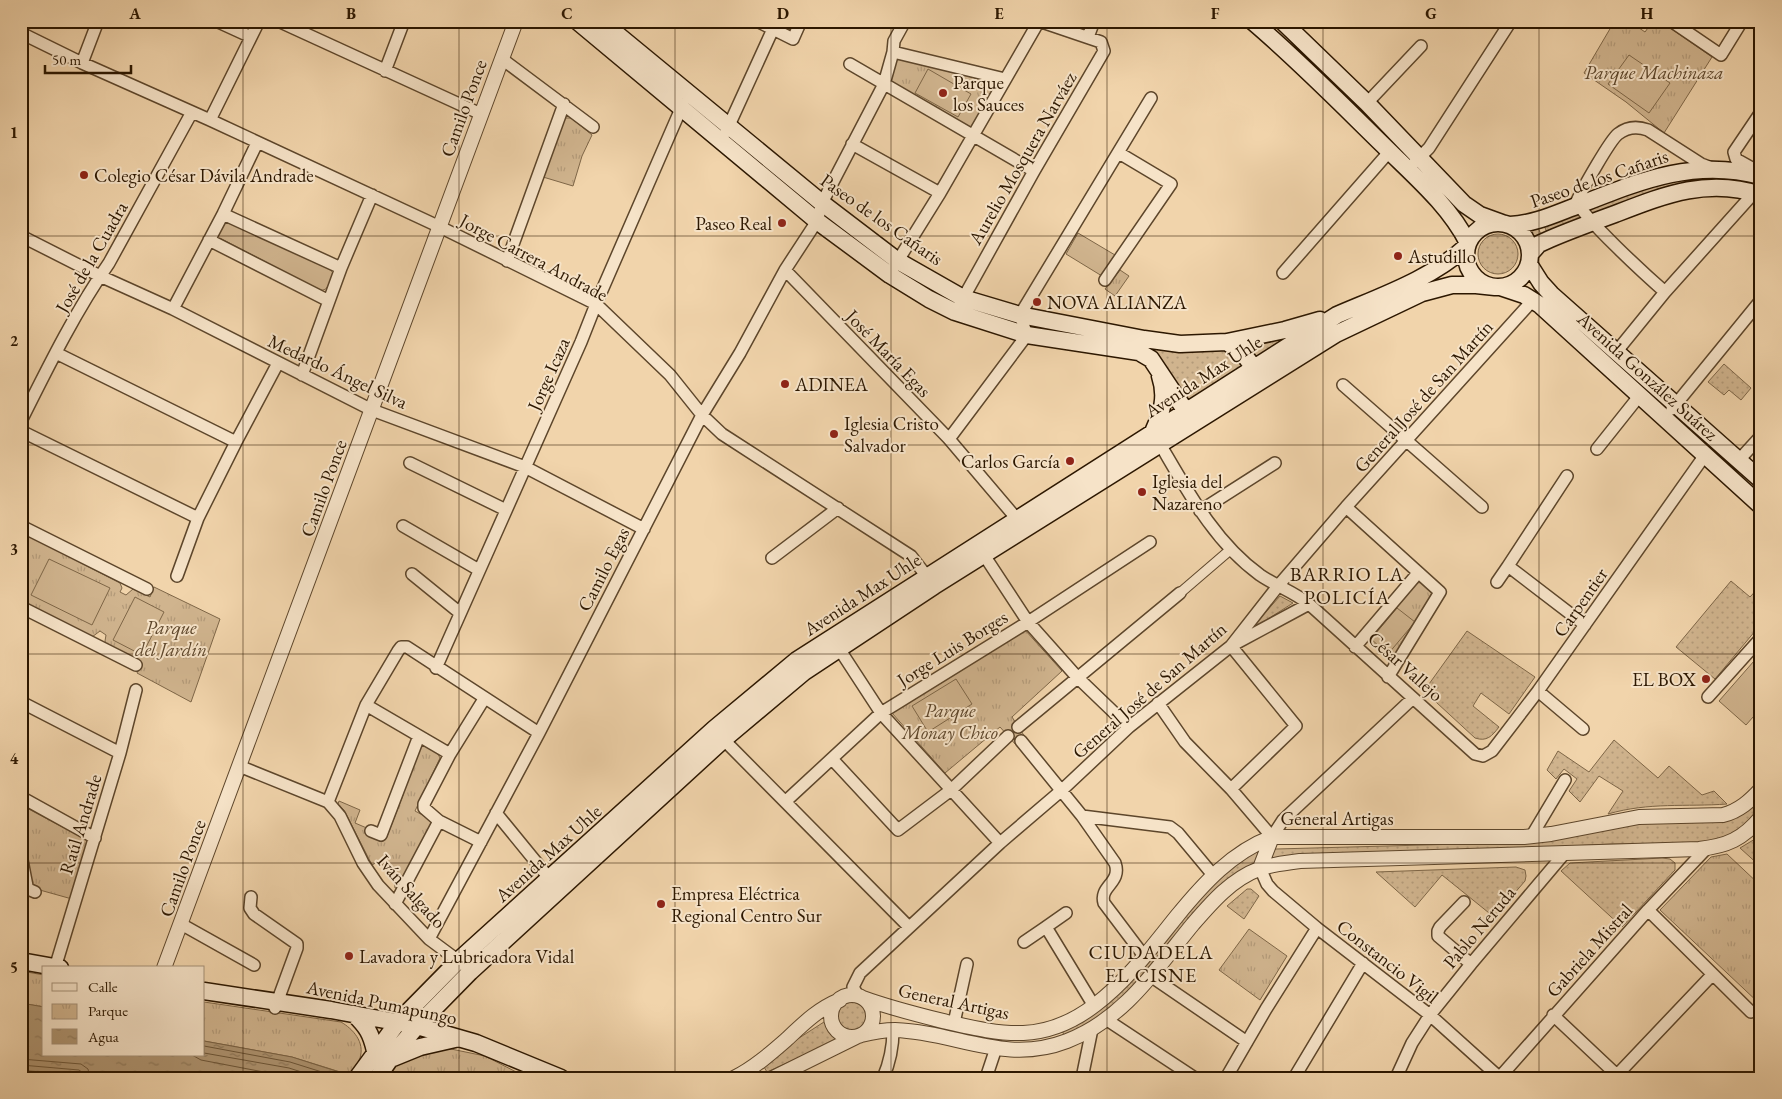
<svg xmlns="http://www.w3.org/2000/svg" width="1782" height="1099" font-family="'EB Garamond',serif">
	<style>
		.grass { fill: url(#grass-dots); stroke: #7e6647 }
		.park { fill: url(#park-tufts); stroke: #7e6647 }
		.garden { fill: #d0b48e; stroke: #7e6647 }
		.water { fill: url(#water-ripples); stroke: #7a6244 }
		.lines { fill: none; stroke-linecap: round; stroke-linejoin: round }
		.shore { stroke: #6d5638; stroke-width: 1 }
		.pedestrian-casing { stroke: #5d462b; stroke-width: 11 }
		.minor-casing { stroke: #5d462b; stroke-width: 14 }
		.tertiary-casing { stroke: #5d462b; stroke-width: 16 }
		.secondary-casing { stroke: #2c1700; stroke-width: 19 }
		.pedestrian { stroke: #f6e3c8; stroke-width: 9 }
		.minor { stroke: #f6e3c8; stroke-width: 11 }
		.tertiary { stroke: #f6e3c8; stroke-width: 14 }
		.secondary { stroke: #f6e3c8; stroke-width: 16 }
		.grid { fill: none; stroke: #2c1700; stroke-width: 1; stroke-opacity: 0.55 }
		.poi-dot { fill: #8f2418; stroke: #f6e3c8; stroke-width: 2 }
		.labels { text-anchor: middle; stroke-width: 4; stroke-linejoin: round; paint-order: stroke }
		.park-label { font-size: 19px; font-style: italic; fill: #5d462b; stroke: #f6e3c8 }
		.poi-label { font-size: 19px; fill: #2c1700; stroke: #f6e3c8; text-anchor: start }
		.street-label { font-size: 19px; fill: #2c1700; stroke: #f6e3c8 }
		.neighbourhood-label { font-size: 20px; letter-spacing: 1px; fill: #2c1700; stroke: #f6e3c8 }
		.neatline { fill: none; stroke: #2c1700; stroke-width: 2 }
		.grid-label { font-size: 16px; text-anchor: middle; font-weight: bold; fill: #2c1700 }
	</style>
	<defs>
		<pattern id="grass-dots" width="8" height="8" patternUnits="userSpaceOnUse" patternTransform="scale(1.25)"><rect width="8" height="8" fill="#d0b48e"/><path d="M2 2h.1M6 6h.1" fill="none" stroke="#b39a79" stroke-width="1.8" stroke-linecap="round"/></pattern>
		<pattern id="park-tufts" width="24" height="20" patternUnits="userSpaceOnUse" patternTransform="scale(1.25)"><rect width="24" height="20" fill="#d0b48e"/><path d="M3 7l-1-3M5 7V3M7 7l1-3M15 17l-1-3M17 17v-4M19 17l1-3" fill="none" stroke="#b39a79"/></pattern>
		<pattern id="water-ripples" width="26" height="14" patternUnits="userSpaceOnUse" patternTransform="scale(1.25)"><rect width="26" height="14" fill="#ae9471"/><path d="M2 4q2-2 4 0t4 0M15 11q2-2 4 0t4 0" fill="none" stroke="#8e785a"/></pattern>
	</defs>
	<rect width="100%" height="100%" fill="#f1d4ab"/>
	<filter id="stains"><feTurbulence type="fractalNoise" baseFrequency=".004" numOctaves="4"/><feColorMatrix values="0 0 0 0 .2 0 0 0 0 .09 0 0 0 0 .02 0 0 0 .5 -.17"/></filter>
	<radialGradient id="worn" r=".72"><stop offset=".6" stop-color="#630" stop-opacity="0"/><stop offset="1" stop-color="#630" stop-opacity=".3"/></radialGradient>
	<path class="grass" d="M 1754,174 L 1761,195 L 1700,188 L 1550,239 L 1541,219 L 1647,180 Z
		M 1535,221 L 1544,241 L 1529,246 L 1525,238 L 1519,230 Z
		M1478 254a20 20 0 1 1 40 0a20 20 0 1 1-40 0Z
		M 963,298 L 1227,346 L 1251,367 L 1186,407 L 1153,358 L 955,312 Z
		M 1317,324 L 1256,360 L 1241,344 Z
		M 1724,364 L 1751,388 L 1741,400 L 1729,390 L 1724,395 L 1708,382 Z
		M 1731,581 L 1750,597 L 1761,585 L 1761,624 L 1715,679 L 1676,647 Z
		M 1280,596 L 1293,603 L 1249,631 Z
		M 1467,631 L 1535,677 L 1509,714 L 1481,693 L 1473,706 L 1499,727 C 1492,736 1487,742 1475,738 L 1424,691 Z
		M 1614,740 L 1658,778 L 1669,766 L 1702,795 L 1714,791 L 1727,804 C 1686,807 1649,802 1608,814 L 1623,791 L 1599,776 L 1580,802 L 1569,791 L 1577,779 L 1564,769 L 1556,779 L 1547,770 L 1558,751 L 1589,772 Z
		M 1761,799 L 1761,807 L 1741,829 L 1716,841 L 1670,844 L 1611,844 L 1274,860 L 1268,857 L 1270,852 L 1276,849 L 1535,842 L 1644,822 L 1743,814 L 1755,805 Z
		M 1761,833 L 1761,867 L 1740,848 L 1755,839 Z
		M 1261,841 L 1260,868 L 1240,879 L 1151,977 L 1067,1041 L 1059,1025 L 1081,1015 L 1185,907 Z
		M 1662,858 L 1670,859 L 1675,863 L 1675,870 L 1622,927 L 1561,871 L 1570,863 Z
		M 1516,867 L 1525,870 L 1526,876 L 1525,881 L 1494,917 L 1442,875 L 1415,907 L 1376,872 Z
		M 1247,889 L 1251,889 L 1259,896 L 1244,919 L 1227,906 Z
		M838 1016a14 14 0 1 1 28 0a14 14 0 1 1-28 0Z
		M 827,1020 L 837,1040 L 767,1072 L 764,1067 L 796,1040 Z"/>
	<path class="park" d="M 1620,21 L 1629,21 L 1645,32 L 1653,21 L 1660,21 L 1712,57 L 1664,133 L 1626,102 L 1584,73 L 1614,22 L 1618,25 Z
		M 901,57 L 1001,80 L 970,128 L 895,85 L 891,81 L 895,61 Z
		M 566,118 L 571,118 L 592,135 L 582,156 L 573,186 L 543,177 L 563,121 Z
		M 1120,270 L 1129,276 L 1115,296 L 1105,289 Z
		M 21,532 L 120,583 L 122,588 L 120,592 L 126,595 L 133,589 L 150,597 L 154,587 L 220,619 L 191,702 L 137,673 L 141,663 L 106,644 L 105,641 L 106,635 L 100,631 L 92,637 L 21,601 Z
		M 1419,577 L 1435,593 L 1392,662 L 1367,639 Z
		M 1025,630 L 1062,671 L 1012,717 L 1025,737 L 1016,745 L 1000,727 L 945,773 L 892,713 Z
		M 419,742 L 438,754 L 440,758 L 415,811 L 434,821 L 399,888 L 395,888 L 394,878 L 379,861 L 372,865 L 344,810 L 338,804 L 339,801 L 360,810 L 355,823 L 369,829 L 369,833 L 386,839 L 403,795 L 398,791 Z
		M 21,805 L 89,841 L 72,899 L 29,887 L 21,830 Z
		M 1727,854 L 1761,886 L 1761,1005 L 1660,910 L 1711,857 Z
		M 1249,929 L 1287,956 L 1260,1000 L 1219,970 Z
		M 21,971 L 44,975 L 44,1007 L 21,1003 Z
		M 204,1002 L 341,1022 C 353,1029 365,1042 360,1058 C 358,1064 353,1070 350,1075 L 292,1057 L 204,1041 Z
		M 451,1049 L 485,1056 L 528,1078 L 388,1078 C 390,1074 392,1070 394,1067 C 404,1055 436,1050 451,1049 Z
		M 21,1070 L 103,1078 L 21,1078 Z"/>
	<path class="garden" d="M 1629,55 L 1670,83 L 1649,113 L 1608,84 Z
		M 928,69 L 971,94 L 958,117 L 915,93 Z
		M 226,221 L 330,269 L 333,273 C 330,281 329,292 319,290 L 218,237 L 217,236 Z
		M 1078,233 L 1115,255 L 1102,276 L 1066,254 Z
		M 49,559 L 110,588 L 92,625 L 31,595 Z
		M 135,597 L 164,612 L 142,655 L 113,640 Z
		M 1397,608 L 1415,622 L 1388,654 L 1371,639 Z
		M 1761,653 L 1761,708 L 1746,725 L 1719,701 Z
		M 956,679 L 972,704 L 928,732 L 912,706 Z"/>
	<path class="water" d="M 21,1003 L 44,1007 L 44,1055 L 204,1055 L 204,1041 L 292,1057 L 358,1078 L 103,1078 L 21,1070 Z"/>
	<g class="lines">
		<path class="shore" d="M 204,1046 L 290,1062 L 341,1078
			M 204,1053 L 289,1068 L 320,1078
			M 192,1055 L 201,1060 L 295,1078
			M 21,1059 L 81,1064 L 88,1069 L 90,1078
			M 21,1065 L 79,1070 L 83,1073 L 84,1078"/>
		<defs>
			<path id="pedestrian" d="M 1180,593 L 1230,550"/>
			<path id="minor" d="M 216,21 L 251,37
				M 278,21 L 481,114
				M 757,21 L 793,39 L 801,21
				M 1671,21 L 1721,55 L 1742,21
				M 21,33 L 82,63 L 210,120 L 440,227 L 596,304 L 670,375 L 702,415 L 722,434 L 911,556 L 932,583
				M 1088,37 L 1094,21
				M 893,52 L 1005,79
				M 502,59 L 593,127
				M 82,63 L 98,21
				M 850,64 L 1034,171
				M 385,71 L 404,21
				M 1367,103 L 1421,46
				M 210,120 L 259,21
				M 726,132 L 773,29
				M 852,144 L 940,193
				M 1415,162 L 1429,148 L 1511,21
				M 1761,173 L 1736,159 L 1734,152 L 1761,112
				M 223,214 L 341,268
				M 21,236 L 100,276 L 173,309 L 372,410 L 525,467 L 644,529
				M 209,240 L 329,301
				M 507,261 L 564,104
				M 894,267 L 940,193 L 1039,21
				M 785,270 L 949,439 L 1022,525
				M 1283,273 L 1389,152
				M 1105,280 L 1171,184 L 1119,153
				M 1665,292 C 1649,278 1581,216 1577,201 C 1582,190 1610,140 1618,134 C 1627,127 1637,126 1648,130 L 1701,164 L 1712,168
				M 960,304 L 1034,171 L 1104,51 L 1101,42 L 1039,21
				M 173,309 L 223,214 L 257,143
				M 1617,351 L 1665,292 L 1761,185
				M 56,353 L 236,442
				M 302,375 L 341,268 L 372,195
				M 1343,385 L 1482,507
				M 1672,409 L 1761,300
				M 21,421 C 48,367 75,312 109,263 L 192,112
				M 21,431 L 198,518
				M 949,439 L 1027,335 L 1020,315 L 1151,98
				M 1157,439 C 1186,488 1213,541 1260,575 C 1276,586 1294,592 1309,604 L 1475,754 L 1483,756 L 1492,751 L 1538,691 L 1705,455
				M 1597,449 L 1640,395
				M 1739,460 L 1761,436
				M 410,463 L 506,510
				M 1567,476 L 1508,566 L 1585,625
				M 1346,507 L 1440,592 L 1388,677
				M 1200,511 L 1275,463
				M 21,526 L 147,589
				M 403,526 L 479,570
				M 984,555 L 1028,622 L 1077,677 L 1129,727
				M 772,558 L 838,508
				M 412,574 L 460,613
				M 177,576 L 198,518 L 236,442 L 278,363
				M 1497,582 L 1508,566
				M 21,607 L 136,665
				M 836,644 L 881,713 L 1000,843
				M 1355,647 L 1418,573
				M 436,668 L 581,342 L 596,304 L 683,104
				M 1538,691 L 1583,729
				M 1708,697 L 1761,638
				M 21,702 L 120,753
				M 1158,703 L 1185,742 L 1231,789 L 1272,837 L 1283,820 L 1412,699
				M 366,705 L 450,754
				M 1018,727 L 1180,593
				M 720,736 L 909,927
				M 1021,741 L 1082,816 L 1170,827 L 1178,833 L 1213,875
				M 833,760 L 898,830 L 951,790 L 1008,736
				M 239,766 L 328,802 L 340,816 L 363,863 L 378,885 L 429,939 L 464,965
				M 1231,789 L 1296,726 L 1231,646 L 1309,604
				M 21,797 L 95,838
				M 786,801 L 881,713 L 1028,622 L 1150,542
				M 328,802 L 366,705 L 398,651 L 401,647 L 407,647 L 539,733
				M 496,813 L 554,884
				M 1082,816 L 1115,863 C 1122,883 1099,886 1104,903 L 1144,956
				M 371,831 L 381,835 L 419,736
				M 1531,837 L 1565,780
				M 481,842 L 439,821 L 424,808 L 424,804 L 450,754 L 484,699
				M 21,855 L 27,886 L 28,889 L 35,892
				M 1260,868 L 1267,884 L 1273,891 L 1317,928 L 1430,1015 L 1500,1078
				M 251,897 L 250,908 L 254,914 L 297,944 L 297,948 L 275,1008
				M 1464,902 L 1440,927 L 1438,931 L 1438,936 L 1471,964
				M 395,904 L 439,821
				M 1648,910 L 1751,1012
				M 181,924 L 254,965
				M 1046,927 L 1066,913
				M 429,939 L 539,733 L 702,415 L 740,353 L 785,270 L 817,221 L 822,203 L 884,84 L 893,52 L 894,41 L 905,21
				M 1024,942 L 1046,927 L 1094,1006
				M 55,968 L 120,753 L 136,690
				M 1152,977 L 1247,1042
				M 858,996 L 853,987 L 860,973 L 1000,843 L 1062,790 L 1129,727 L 1231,646 L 1278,586 L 1346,507 L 1533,300
				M 1553,1015 L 1620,1078
				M 1107,1020 L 1195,1078
				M 954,1023 L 967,964
				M 1617,1075 L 1712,975
				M 1500,1077 L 1648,910 L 1707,848
				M 883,1078 C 890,1062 893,1047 893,1030
				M 986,1078 L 996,1048
				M 1082,1078 L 1092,1029
				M 1226,1078 L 1266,1009 L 1317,928
				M 1294,1078 L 1363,963
				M 1396,1078 L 1412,1043 L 1430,1015 L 1471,964 L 1564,854"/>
			<path id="tertiary" d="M 1260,868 L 1272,837
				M 164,968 L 516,21
				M831 1016a21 21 0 1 1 42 0a21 21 0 1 1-42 0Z
				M 863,998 C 890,1008 919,1015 947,1022 C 1004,1035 1044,1044 1095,1005 C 1127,981 1152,947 1177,916 C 1203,884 1232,852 1272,837 L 1524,837 L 1551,834 L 1639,817 L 1723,815 C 1739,811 1750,801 1761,789
				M 861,1035 C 873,1032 884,1030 895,1030 C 956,1032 1005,1065 1067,1041 C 1124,1019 1156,969 1193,924 C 1212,902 1232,879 1259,869 C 1272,864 1287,863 1300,861 L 1699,849 C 1727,846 1743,839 1761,817
				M 734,1078 C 754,1068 771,1053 787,1039 C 804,1023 818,1009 840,1000
				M 773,1078 L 856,1037"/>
			<path id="secondary" d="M 577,21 L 817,221 L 890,275 L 929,299 L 955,312 L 1027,335 L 1139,352 L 1151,359 L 1191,419
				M 601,21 L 822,203 L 898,261 L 963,298 L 1020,315 L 1144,339 L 1180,344 L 1227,342 L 1285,330 L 1320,320
				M 1252,21 C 1298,60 1340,103 1383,145 C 1413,175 1449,205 1468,243
				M 1282,21 L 1367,103 L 1464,204 L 1480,215 L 1502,223
				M1466 255a32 32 0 1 1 64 0a32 32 0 1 1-64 0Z
				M 1510,225 C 1535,224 1557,213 1579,205 C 1640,181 1694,158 1761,176
				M 1531,253 L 1539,244 L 1550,239 C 1571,230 1593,222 1615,214 C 1664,195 1708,177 1761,195
				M 1529,264 L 1541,283 L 1551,294 L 1761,480
				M 1500,287 L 1524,295 L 1540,305 L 1761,506
				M 1227,342 L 1245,356 L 1260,376
				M 1153,432 C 1162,412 1167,397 1160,376
				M 21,961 L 60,968
				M 204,991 L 331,1010 L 417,1026 L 476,1043 L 561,1078
				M 354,1014 C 367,1027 371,1033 375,1051
				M 393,1058 L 420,1047 L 455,1039
				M 357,1078 L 398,1022 L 459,960 L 714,729 L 797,660 L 1337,315 C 1381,296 1431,279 1467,246
				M 377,1078 L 395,1052 L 417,1026 L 470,972 L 723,740 L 804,672 L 934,586 L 1336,334 L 1422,293 L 1452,285 L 1476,285 L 1495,287"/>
		</defs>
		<use href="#pedestrian" class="pedestrian-casing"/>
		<use href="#minor" class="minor-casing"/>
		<use href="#tertiary" class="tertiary-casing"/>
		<use href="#secondary" class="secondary-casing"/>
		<use href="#pedestrian" class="pedestrian"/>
		<use href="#minor" class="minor"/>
		<use href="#tertiary" class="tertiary"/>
		<use href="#secondary" class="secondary"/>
	</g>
	<path class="grid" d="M 243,21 L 243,1078M 459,21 L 459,1078M 675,21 L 675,1078M 891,21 L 891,1078M 1107,21 L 1107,1078M 1323,21 L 1323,1078M 1539,21 L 1539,1078M 21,236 L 1761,236M 21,445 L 1761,445M 21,654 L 1761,654M 21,863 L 1761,863"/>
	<g class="poi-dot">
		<circle cx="943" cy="93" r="5"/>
		<circle cx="84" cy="175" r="5"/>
		<circle cx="782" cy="223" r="5"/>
		<circle cx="1398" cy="256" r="5"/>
		<circle cx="1037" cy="302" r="5"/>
		<circle cx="785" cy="384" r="5"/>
		<circle cx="834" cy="434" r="5"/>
		<circle cx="1070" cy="461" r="5"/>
		<circle cx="1142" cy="492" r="5"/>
		<circle cx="1706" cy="679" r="5"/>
		<circle cx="661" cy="904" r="5"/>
		<circle cx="349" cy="956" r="5"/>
	</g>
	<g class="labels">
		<g class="park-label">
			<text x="1654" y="79">Parque Machinaza</text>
			<text x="171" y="634">Parque<tspan x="171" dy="22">del Jardín</tspan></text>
			<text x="950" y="717">Parque<tspan x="950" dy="22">Monay Chico</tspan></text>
		</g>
		<g class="poi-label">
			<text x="953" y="89">Parque<tspan x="953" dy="22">los Sauces</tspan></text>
			<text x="94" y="182">Colegio César Dávila Andrade</text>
			<text x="772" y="230" text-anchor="end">Paseo Real</text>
			<text x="1408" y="263">Astudillo</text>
			<text x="1047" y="309">NOVA ALIANZA</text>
			<text x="795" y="391">ADINEA</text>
			<text x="844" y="430">Iglesia Cristo<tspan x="844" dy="22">Salvador</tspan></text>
			<text x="1060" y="468" text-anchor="end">Carlos García</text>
			<text x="1152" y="488">Iglesia del<tspan x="1152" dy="22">Nazareno</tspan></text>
			<text x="1696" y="686" text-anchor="end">EL BOX</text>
			<text x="671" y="900">Empresa Eléctrica<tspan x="671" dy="22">Regional Centro Sur</tspan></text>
			<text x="359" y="963">Lavadora y Lubricadora Vidal</text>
		</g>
		<g class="street-label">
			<text transform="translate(463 108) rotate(-70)" y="7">Camilo Ponce</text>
			<text transform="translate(1022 158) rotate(-60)" y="7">Aurelio Mosquera Narváez</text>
			<text transform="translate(1599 178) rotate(-19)" y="7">Paseo de los Cañaris</text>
			<text transform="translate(882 219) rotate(35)" y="7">Paseo de los Cañaris</text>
			<text transform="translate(91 257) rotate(-60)" y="7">José de la Cuadra</text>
			<text transform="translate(534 257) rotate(28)" y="7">Jorge Carrera Andrade</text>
			<text transform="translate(889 353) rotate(46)" y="7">José María Egas</text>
			<text transform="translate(338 371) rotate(25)" y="7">Medardo Ángel Silva</text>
			<text transform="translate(548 374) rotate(-66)" y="7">Jorge Icaza</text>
			<text transform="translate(1203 376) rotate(-33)" y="7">Avenida Max Uhle</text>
			<text transform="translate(1648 376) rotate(42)" y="7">Avenida González Suárez</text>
			<text transform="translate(1423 396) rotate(-48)" y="7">General José de San Martín</text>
			<text transform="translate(323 488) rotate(-70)" y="7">Camilo Ponce</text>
			<text transform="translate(603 569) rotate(-63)" y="7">Camilo Egas</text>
			<text transform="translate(862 594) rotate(-33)" y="7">Avenida Max Uhle</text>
			<text transform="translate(1580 602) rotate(-55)" y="7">Carpentier</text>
			<text transform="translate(952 648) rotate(-32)" y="7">Jorge Luis Borges</text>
			<text transform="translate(1406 666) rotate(42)" y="7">César Vallejo</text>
			<text transform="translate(1149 690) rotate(-41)" y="7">General José de San Martín</text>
			<text x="1337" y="825">General Artigas</text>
			<text transform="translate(80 824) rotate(-73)" y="7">Raúl Andrade</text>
			<text transform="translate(548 853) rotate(-42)" y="7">Avenida Max Uhle</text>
			<text transform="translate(182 868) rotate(-70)" y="7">Camilo Ponce</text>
			<text transform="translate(412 891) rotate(48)" y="7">Iván Salgado</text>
			<text transform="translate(1479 927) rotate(-50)" y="7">Pablo Neruda</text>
			<text transform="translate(1589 950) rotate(-48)" y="7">Gabriela Mistral</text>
			<text transform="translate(1388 961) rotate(38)" y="7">Constancio Vigil</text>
			<text transform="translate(954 1001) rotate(12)" y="7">General Artigas</text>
			<text transform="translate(382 1002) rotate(12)" y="7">Avenida Pumapungo</text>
		</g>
		<g class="neighbourhood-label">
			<text x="1347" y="581">BARRIO LA<tspan x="1347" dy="23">POLICÍA</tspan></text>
			<text x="1151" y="959">CIUDADELA<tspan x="1151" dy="23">EL CISNE</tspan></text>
		</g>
	</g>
	<rect width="1782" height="1099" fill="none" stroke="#f1d4ab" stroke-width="55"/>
	<rect x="42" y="966" width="162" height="90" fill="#f6e3c8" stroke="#a59178"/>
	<rect x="52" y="983" width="25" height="8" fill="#f6e3c8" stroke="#a59178"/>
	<text x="88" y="992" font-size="15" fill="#2c1700">Calle</text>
	<rect x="52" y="1004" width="25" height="15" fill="url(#park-tufts)" stroke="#a59178"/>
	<text x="88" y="1016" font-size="15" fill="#2c1700">Parque</text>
	<rect x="52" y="1029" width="25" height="15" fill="url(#water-ripples)" stroke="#a59178"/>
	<text x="88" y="1042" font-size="15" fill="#2c1700">Agua</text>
	<path d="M45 65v8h86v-8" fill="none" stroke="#2c1700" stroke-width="2.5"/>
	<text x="52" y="65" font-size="15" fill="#2c1700" stroke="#f6e3c8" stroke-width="4" paint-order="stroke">50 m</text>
	<rect x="28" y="28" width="1726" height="1044" class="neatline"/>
	<g class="grid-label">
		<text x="135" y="19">A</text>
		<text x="351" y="19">B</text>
		<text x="567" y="19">C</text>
		<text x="783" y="19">D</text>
		<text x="999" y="19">E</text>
		<text x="1215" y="19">F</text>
		<text x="1431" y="19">G</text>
		<text x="1647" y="19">H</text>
		<text x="14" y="138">1</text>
		<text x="14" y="346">2</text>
		<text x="14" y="555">3</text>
		<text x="14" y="764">4</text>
		<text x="14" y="973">5</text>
	</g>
	<rect width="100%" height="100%" filter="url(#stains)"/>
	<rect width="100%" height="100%" fill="url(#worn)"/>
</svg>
